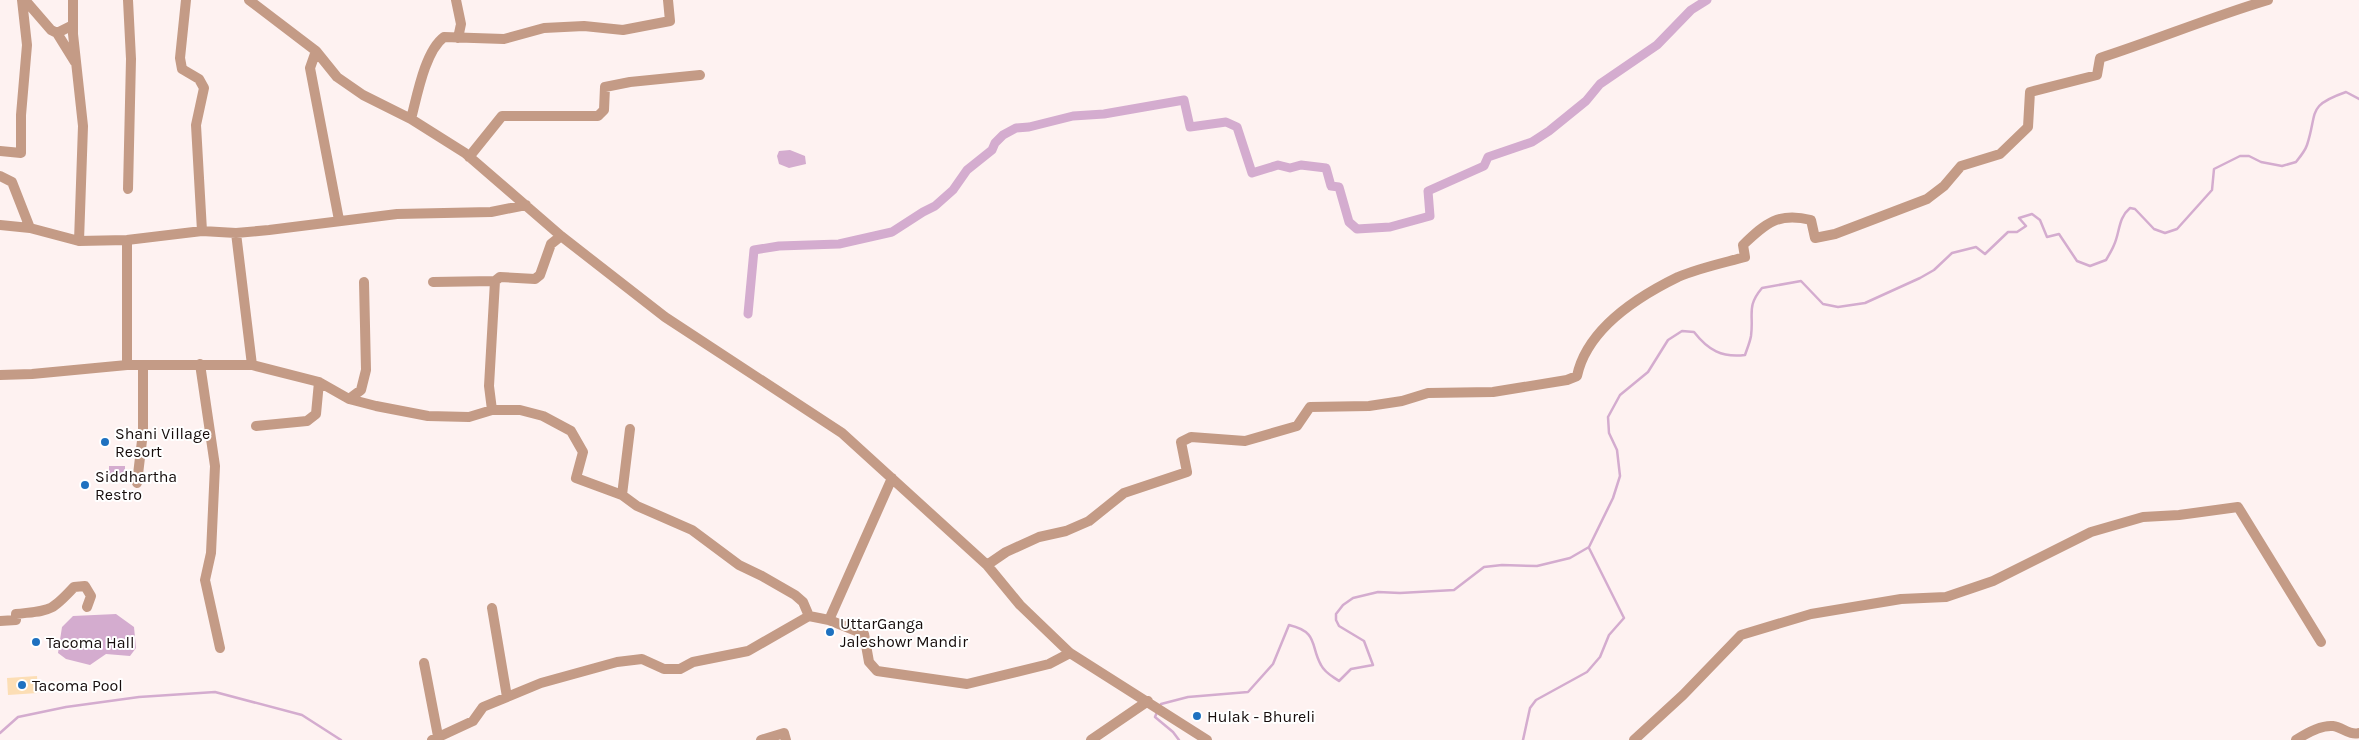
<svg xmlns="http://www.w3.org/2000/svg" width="2359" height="740" font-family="Karla,sans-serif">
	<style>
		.green { fill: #fcdeb5 }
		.water { fill: #d4accf }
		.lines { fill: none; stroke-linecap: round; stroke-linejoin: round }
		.stream { stroke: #d4accf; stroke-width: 2.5 }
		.canal { stroke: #d4accf; stroke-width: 9 }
		.street { stroke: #c49b86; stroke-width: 10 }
		.poi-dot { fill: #1e71c0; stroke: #fff; stroke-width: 2 }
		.labels { text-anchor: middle; stroke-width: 4; stroke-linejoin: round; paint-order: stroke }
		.poi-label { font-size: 16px; fill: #160d0c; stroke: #fff; text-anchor: start }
	</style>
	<rect width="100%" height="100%" fill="#fef2f1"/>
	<path class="green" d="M 37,676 L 38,693 L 8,695 L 7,678 Z"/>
	<path class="water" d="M 790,150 L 805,156 L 806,164 L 789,168 L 779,164 L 777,156 L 779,151 Z
		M 109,466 L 125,466 L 125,476 L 109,476 Z
		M 116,614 L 134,627 L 136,648 L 130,656 L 106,654 L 90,665 L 66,659 L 58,653 L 62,627 L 73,616 Z"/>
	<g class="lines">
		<path class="stream" d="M 1159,707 L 1161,704 L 1188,697 L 1248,692 L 1273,664 L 1289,625 C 1319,632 1310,646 1321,665 C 1325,673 1332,676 1339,681 L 1351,669 L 1373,665 L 1364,641 L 1339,626 L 1336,620 L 1336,614 L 1343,605 L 1353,598 L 1378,592 L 1400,593 L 1454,590 L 1484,567 L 1502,565 L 1537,566 L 1570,558 L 1589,547 L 1613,498 L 1620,476 L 1617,450 L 1609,433 L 1608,417 L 1620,395 L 1648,372 L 1668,340 L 1682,331 L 1694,332 C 1708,350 1722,358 1745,355 C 1747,349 1750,342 1751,336 C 1754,314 1746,307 1762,288 L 1801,281 L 1823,304 L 1838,307 L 1865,303 L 1920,278 L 1934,270 L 1952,253 L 1976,247 L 1985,254 L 2008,232 L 2017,232 L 2026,226 L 2019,218 L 2032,214 L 2040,220 L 2047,237 L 2059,234 L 2077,261 L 2090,266 L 2106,260 C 2109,255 2112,250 2114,245 C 2120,232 2118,218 2130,208 L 2135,209 L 2154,229 L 2165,233 L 2177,229 L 2212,190 L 2214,169 L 2240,156 L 2249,156 L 2261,162 L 2282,166 L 2296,162 C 2300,157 2305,151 2307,145 C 2318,112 2306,106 2346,92 L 2359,99
			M 1157,712 L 1155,717 L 1173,732 L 1179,740
			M 0,733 L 18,717 L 66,707 L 139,697 L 215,692 L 302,715 L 341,740
			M 1523,740 L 1530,708 L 1536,700 L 1587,672 L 1600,657 L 1609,635 L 1624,618 L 1589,548"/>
		<path class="canal" d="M 748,314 L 754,250 L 779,246 L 839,244 L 892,232 L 923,212 L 935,206 L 953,190 L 967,170 L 992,150 L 995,143 L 1003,135 L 1016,128 L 1029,127 L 1073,116 L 1104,114 L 1184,100 L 1190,127 L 1226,122 L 1237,127 L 1252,173 L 1278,165 L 1290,168 L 1301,165 L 1326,168 L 1331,186 L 1339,187 L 1349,222 L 1357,229 L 1390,227 L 1430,216 L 1428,191 L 1484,166 L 1488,157 L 1532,142 L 1549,131 L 1586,101 L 1600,84 L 1657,45 L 1691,10 L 1707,0"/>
		<path class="street" d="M 25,0 L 51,30 L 57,33 L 73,25
			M 73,0 L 73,34 L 83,126 L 79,241
			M 128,0 L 131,59 L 128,189
			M 186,0 L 180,58 L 182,69 L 199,79 L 204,88 L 196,125 L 202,231
			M 249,0 L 316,51 L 337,77 L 363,95 L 411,119 L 465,153 L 561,236 L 665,317 L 842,433 L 987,565 L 1020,605 L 1070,653 L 1207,740
			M 456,0 L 461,24 L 458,38
			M 57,33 L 75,62
			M 316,51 L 310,68 L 339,220
			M 411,119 C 417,96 425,51 444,37 L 504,39 L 544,28 L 584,26 L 623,30 L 670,21 L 668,0
			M 0,151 L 21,153 L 21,115 L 27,45 L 22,0
			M 469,157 L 502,116 L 598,116 L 604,110 L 605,87 L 630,82 L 700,75
			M 0,176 L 12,182 L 30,228
			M 0,225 L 30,228 L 79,241 L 127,240 L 202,231 L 236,233 L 269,230 L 397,214 L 491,212 L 526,205
			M 236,233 L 252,365
			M 433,282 L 495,281
			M 200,364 L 215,466 L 211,553 L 205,580 L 220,648
			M 127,365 L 127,240
			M 0,375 L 32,374 L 127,365 L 252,365 L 319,382 L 349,399 L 376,406 L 428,416 L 469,417 L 492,410 L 520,410 L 543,416 L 571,431 L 583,452 L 576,478 L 622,495 L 637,506 L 692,530 L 739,565 L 762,576 L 795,595 L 803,602 L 809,616 L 829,620 L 892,478
			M 349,399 L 361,390 L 366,370 L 364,282
			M 492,410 L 489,386 L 495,281 L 500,277 L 535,279 L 540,275 L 551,244 L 561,236
			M 256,426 L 307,421 L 316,414 L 319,382
			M 137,483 L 143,432 L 143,365
			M 622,495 L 630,429
			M 987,565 L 1006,552 L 1039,537 L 1066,531 L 1089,521 L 1124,493 L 1187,472 L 1181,442 L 1191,437 L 1245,441 L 1297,426 L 1310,407 L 1369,406 L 1402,401 L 1428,393 L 1493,392 L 1567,380 L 1577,376 C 1587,329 1637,297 1678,277 C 1699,268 1723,263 1745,257 L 1743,245 C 1766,223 1778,212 1811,220 L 1815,238 L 1835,234 L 1927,199 L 1944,186 L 1961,166 L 2000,154 L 2028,127 L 2030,92 L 2097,75 L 2100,58 C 2156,40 2211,17 2268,0
			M 492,608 L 507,697
			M 829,620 L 864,634 L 869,662 L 877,671 L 967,684 L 1049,664 L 1070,653
			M 0,621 L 16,620 L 16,614 C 50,610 50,613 74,587 L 85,586 L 91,596 L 87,607
			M 424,663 L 438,736
			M 432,740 L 473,721 L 483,707 L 541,683 L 617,662 L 642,659 L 664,669 L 680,669 L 693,662 L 748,651 L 809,616
			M 761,740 L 784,733 L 786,740
			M 1091,740 L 1148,701
			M 1634,740 L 1683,695 L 1741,635 L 1811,614 L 1901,599 L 1946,597 L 1993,581 L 2091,532 L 2143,517 L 2179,515 L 2238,507 L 2321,642
			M 2296,740 C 2305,734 2321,725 2333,726 C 2342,727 2350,736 2359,733"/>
	</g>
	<g class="poi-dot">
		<circle cx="105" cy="442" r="5"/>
		<circle cx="85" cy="485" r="5"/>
		<circle cx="830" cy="632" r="5"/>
		<circle cx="36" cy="642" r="5"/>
		<circle cx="22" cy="685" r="5"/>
		<circle cx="1197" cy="716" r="5"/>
	</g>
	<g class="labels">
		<g class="poi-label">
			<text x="115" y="439">Shani Village<tspan x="115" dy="18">Resort</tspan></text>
			<text x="95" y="482">Siddhartha<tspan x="95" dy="18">Restro</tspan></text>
			<text x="840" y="629">UttarGanga<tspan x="840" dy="18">Jaleshowr Mandir</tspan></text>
			<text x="46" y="648">Tacoma Hall</text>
			<text x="32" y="691">Tacoma Pool</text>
			<text x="1207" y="722">Hulak - Bhureli</text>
		</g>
	</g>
</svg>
